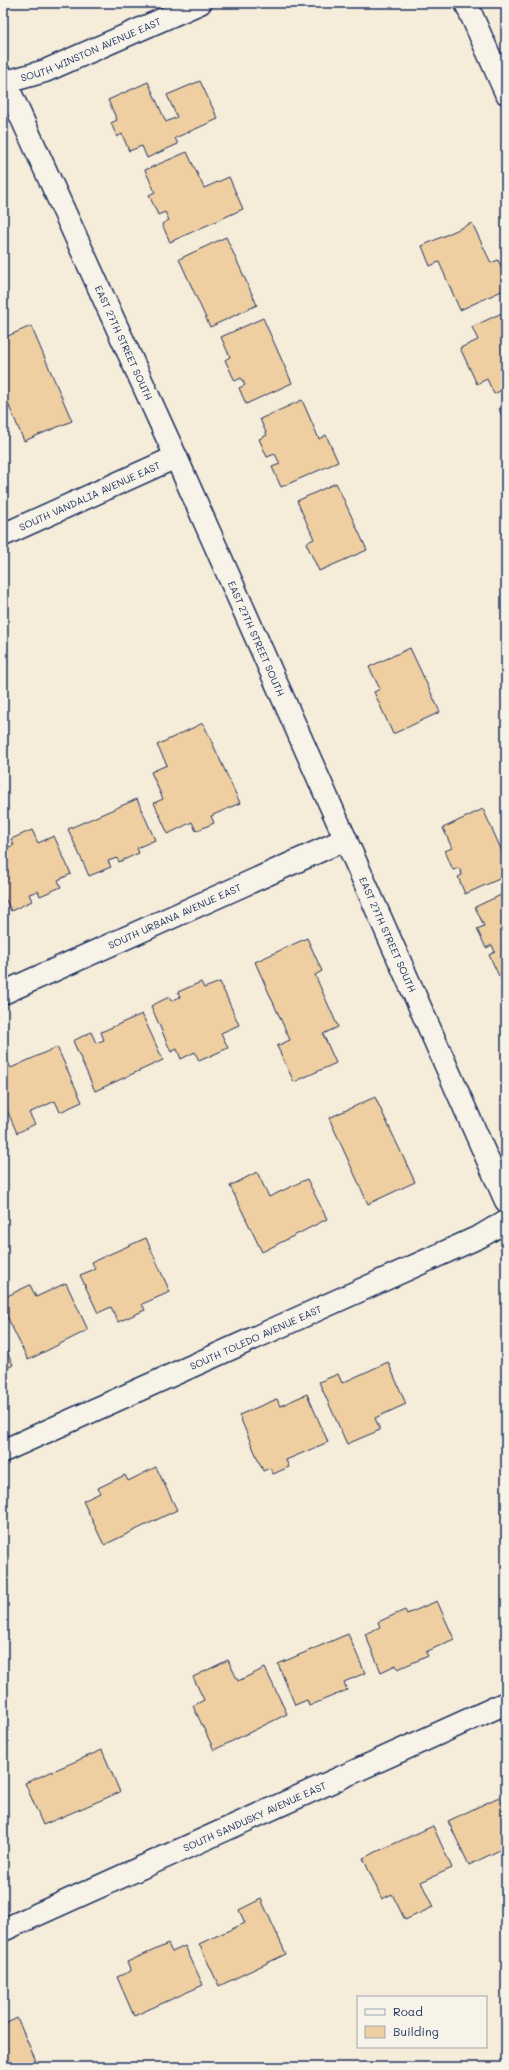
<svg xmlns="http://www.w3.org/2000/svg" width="509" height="2070" font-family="Mali,sans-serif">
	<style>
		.building { fill: #efcfa1; stroke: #1b2f5e }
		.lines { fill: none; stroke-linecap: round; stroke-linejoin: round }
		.minor-casing { stroke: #1b2f5e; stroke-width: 25 }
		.minor { stroke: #f7f3e8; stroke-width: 22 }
		.labels { text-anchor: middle; stroke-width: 3; stroke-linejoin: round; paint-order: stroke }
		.street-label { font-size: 10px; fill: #1b2f5e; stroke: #f7f3e8 }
	</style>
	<rect width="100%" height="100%" fill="#f5ecda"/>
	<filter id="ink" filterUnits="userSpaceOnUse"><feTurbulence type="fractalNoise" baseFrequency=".025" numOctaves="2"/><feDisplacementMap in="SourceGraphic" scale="8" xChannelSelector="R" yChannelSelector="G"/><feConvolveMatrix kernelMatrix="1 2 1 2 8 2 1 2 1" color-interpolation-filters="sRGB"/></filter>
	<g filter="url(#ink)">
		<path class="building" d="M 200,81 L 218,119 L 175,138 L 178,144 L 147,158 L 142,146 L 129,151 L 122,134 L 117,137 L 111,123 L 117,120 L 108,100 L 148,82 L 166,122 L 177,117 L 167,95 Z
			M 187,152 L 204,188 L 229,177 L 243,209 L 170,242 L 162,224 L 169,220 L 165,212 L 158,215 L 149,195 L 155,192 L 145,170 Z
			M 472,223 L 491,263 L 498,260 L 506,278 L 506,289 L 460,310 L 439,262 L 430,266 L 422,246 Z
			M 226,237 L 257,305 L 210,327 L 179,259 Z
			M 506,311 L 506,388 L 494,394 L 487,379 L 477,384 L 460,348 L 478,340 L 472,327 Z
			M 263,318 L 292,383 L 246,404 L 239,388 L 245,385 L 241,378 L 235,381 L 225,360 L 230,357 L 221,337 Z
			M 31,326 L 72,421 L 24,441 L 3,392 L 3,338 Z
			M 302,400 L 319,439 L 326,435 L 338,462 L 281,487 L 272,467 L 280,464 L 275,454 L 267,457 L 259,439 L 267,435 L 260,419 Z
			M 506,406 L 506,425 L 499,409 Z
			M 336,483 L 367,550 L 319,571 L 306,543 L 314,539 L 297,501 Z
			M 410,648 L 440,712 L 393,734 L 374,692 L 380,689 L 369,667 Z
			M 203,723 L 240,803 L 211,816 L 214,823 L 196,831 L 192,822 L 168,834 L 154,803 L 163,799 L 151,772 L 167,765 L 157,745 Z
			M 137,799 L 155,840 L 137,848 L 139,853 L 119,862 L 117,858 L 108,861 L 111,867 L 89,876 L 68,829 Z
			M 483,809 L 506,860 L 506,876 L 465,894 L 458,877 L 462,875 L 459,868 L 453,870 L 445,851 L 452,848 L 443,828 Z
			M 32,830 L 38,843 L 54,836 L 71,874 L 58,880 L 61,887 L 40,896 L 38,891 L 29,894 L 32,901 L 11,911 L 3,894 L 3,849 L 14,845 L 11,839 Z
			M 506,888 L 506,973 L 499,976 L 489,955 L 495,952 L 492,945 L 486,948 L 477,929 L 484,926 L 475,907 L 503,894 L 502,890 Z
			M 307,938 L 322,971 L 315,975 L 338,1027 L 323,1034 L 336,1063 L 294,1082 L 277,1046 L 290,1040 L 255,962 Z
			M 201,982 L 204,988 L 220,982 L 239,1025 L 221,1033 L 228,1048 L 199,1061 L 195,1052 L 181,1059 L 177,1049 L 171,1052 L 151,1006 L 169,997 L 171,1001 L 180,997 L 178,992 Z
			M 142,1014 L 163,1060 L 95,1091 L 73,1041 L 91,1032 L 96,1043 L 104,1040 L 101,1032 Z
			M 57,1047 L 82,1102 L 60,1112 L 55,1101 L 29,1113 L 35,1124 L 17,1133 L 3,1101 L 3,1052 L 11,1068 Z
			M 375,1097 L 415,1182 L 368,1204 L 329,1118 Z
			M 257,1172 L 269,1197 L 307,1179 L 327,1219 L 262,1252 L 230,1186 Z
			M 146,1238 L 170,1292 L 142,1304 L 145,1310 L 118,1322 L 111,1307 L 98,1313 L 80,1275 L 95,1269 L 92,1262 Z
			M 66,1283 L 88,1330 L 28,1360 L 3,1308 L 3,1298 L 30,1285 L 36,1297 Z
			M 3,1343 L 13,1365 L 3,1370 Z
			M 388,1362 L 406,1404 L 375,1418 L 380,1430 L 347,1444 L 319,1382 L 338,1374 L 342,1383 Z
			M 307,1394 L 328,1442 L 286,1460 L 289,1467 L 273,1474 L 270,1468 L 263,1471 L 239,1415 L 277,1399 L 280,1406 Z
			M 156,1467 L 177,1510 L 104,1545 L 83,1501 L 100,1493 L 98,1488 L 125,1475 L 128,1481 Z
			M 437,1601 L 454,1639 L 426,1652 L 428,1656 L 398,1669 L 396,1665 L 381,1672 L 365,1634 L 380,1627 L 378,1622 L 405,1610 L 407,1614 Z
			M 348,1634 L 365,1673 L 344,1682 L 347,1690 L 309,1706 L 307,1700 L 295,1705 L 278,1664 Z
			M 228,1660 L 238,1681 L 265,1668 L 287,1714 L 214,1750 L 193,1706 L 204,1700 L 193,1677 Z
			M 102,1750 L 120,1792 L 43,1825 L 25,1783 Z
			M 499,1797 L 501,1803 L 506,1801 L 506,1847 L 469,1865 L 448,1821 Z
			M 433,1826 L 452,1868 L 421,1882 L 433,1907 L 405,1920 L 392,1894 L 382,1899 L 363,1858 Z
			M 261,1899 L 286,1954 L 219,1986 L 199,1944 L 245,1923 L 239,1910 Z
			M 168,1944 L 172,1952 L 185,1946 L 203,1985 L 134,2016 L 117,1977 L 131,1971 L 127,1962 Z
			M 17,2018 L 36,2061 L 22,2067 L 3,2067 L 3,2025 Z"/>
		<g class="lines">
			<defs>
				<g id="minor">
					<path d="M 466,3 L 506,93"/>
					<path id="s1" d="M 3,77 L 176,457 L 506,1201"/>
					<path id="s2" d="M 3,83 L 45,71 L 200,3"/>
					<path id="s3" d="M 3,535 L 176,457"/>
					<path id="s4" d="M 3,993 L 346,839"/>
					<path id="s5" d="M 3,1451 L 481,1236 L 506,1221"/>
					<path id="s6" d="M 3,1930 L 506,1703"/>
				</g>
			</defs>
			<use href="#minor" class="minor-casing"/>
			<use href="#minor" class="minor"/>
		</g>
	</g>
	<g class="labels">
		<g class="street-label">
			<text dy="4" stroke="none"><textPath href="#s2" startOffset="94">SOUTH WINSTON AVENUE EAST</textPath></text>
			<text dy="4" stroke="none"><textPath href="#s1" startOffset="292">EAST 27TH STREET SOUTH</textPath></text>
			<text dy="4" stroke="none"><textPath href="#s3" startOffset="95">SOUTH VANDALIA AVENUE EAST</textPath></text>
			<text dy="4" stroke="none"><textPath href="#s1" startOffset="616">EAST 27TH STREET SOUTH</textPath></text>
			<text dy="4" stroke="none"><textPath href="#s4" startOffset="188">SOUTH URBANA AVENUE EAST</textPath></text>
			<text dy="4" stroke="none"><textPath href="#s1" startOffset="940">EAST 27TH STREET SOUTH</textPath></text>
			<text dy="4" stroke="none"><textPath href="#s5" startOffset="277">SOUTH TOLEDO AVENUE EAST</textPath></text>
			<text dy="4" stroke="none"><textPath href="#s6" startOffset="276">SOUTH SANDUSKY AVENUE EAST</textPath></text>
		</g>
	</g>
	<rect width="509" height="2070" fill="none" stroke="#f7f3e8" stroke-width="16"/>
	<rect x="8" y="8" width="493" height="2054" fill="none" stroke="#1b2f5e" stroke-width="1.5" filter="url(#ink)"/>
	<rect x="357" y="1996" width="130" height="52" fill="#f7f3e8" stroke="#9fa5b1"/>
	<rect x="365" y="2009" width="20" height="6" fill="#f7f3e8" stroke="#9fa5b1"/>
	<text x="393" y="2016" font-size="12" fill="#1b2f5e">Road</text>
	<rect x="365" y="2026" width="20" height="12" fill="#efcfa1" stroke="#9fa5b1"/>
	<text x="393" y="2036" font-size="12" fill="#1b2f5e">Building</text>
</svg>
